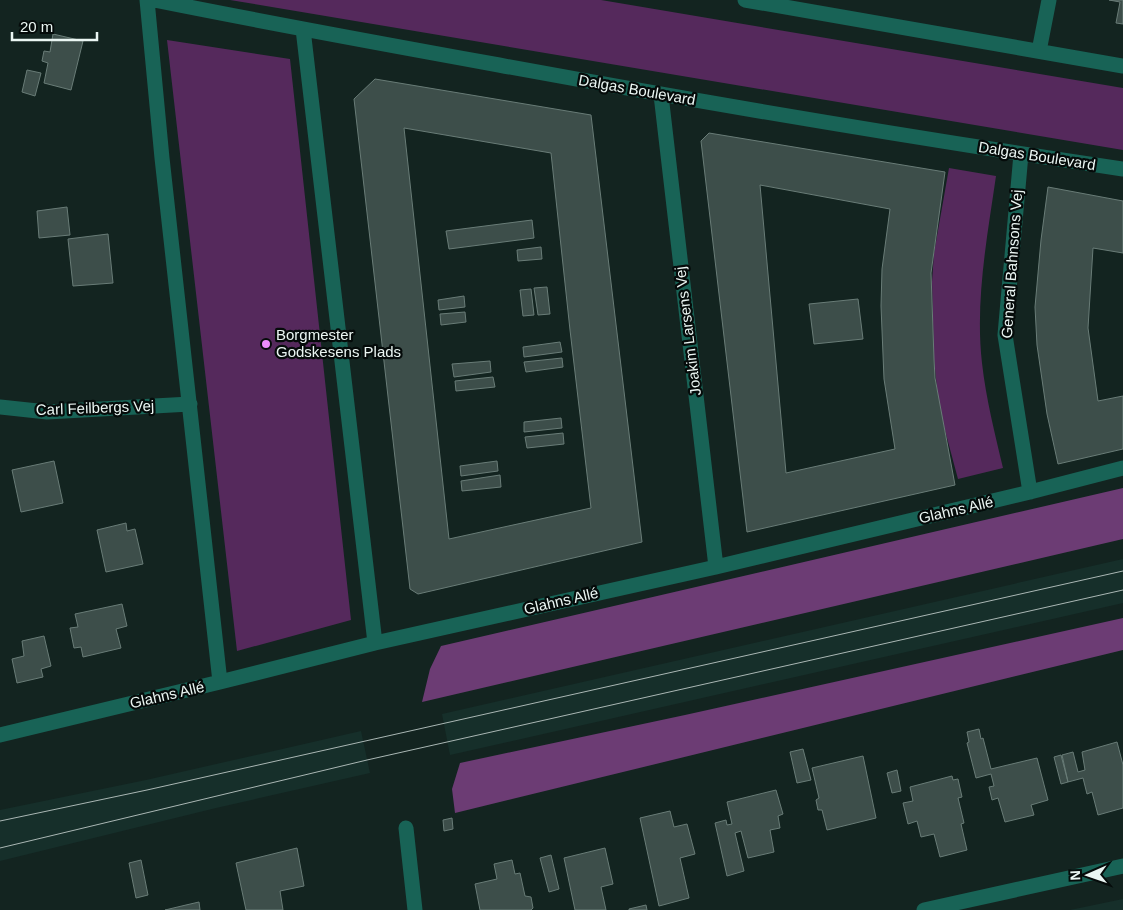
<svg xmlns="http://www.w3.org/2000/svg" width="1123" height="910" font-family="Helvetica,sans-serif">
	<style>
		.built { fill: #162f2a }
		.green { fill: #55295c }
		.forest { fill: #6c3c74 }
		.building { fill: #3d4e4a; stroke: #697c77; fill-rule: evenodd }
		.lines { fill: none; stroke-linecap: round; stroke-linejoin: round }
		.minor { stroke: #186356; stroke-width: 15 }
		.tram { stroke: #aab7b4; stroke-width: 1 }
		.poi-dot { fill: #ec8cfb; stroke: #050b0a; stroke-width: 2 }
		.labels { text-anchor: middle; stroke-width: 4.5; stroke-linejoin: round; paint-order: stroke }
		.street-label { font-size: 15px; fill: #ebf6f3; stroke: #050b0a }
		.poi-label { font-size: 15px; fill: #ebf6f3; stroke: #050b0a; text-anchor: start }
	</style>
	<rect width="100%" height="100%" fill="#132420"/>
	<path class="built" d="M 1123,559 L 1123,603 L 450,755 L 442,714 Z
		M 361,731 L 370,773 L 216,808 L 0,861 L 0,810 L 146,780 Z
		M 1123,899 L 1123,910 L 1070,910 Z"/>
	<path class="green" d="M 230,0 L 601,0 L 1123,88 L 1123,150 Z
		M 167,40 L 290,59 L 351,620 L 237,651 Z
		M 949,168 L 996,176 C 987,238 975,301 982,363 C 986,399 995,434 1003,468 L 958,479 L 939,408 L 934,359 L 932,282 L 934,253 Z"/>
	<path class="forest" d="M 1123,488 L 1123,539 L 422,702 L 430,669 L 441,646 Z
		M 1123,618 L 1123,650 L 455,813 L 452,789 L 460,763 L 685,715 Z"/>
	<path class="building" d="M 1109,0 L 1123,0 L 1123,24 L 1116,23 L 1120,2 Z
		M 53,34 L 83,41 L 71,90 L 44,83 L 48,63 L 42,61 L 44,51 L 50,52 Z
		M 27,70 L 41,73 L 35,96 L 22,92 Z
		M 375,79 L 591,115 L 642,542 L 418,594 L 410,589 L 354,99 ZM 404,128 L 551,153 L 570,330 L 591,508 L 449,539 Z
		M 709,133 L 945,172 L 931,273 L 934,359 L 935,378 L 955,485 L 747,532 L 701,141 ZM 760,185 L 890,209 L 882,269 L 881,306 L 884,379 L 895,449 L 786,473 Z
		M 1048,187 L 1123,201 L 1123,253 L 1093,248 L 1088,328 L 1098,401 L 1123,396 L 1123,449 L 1058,464 L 1047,414 L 1037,345 L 1035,307 L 1041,240 Z
		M 67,207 L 70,235 L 39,238 L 37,211 Z
		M 532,220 L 534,238 L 449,249 L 446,231 Z
		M 108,234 L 113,283 L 73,286 L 68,239 Z
		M 541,247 L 542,259 L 518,261 L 517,250 Z
		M 547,287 L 550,314 L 538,315 L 534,288 Z
		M 531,289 L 534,315 L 523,316 L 520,290 Z
		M 464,296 L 465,307 L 439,310 L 438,300 Z
		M 858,299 L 863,339 L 814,344 L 809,304 Z
		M 465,312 L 466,322 L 441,325 L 440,314 Z
		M 560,342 L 562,352 L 524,357 L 523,347 Z
		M 562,358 L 563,367 L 526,372 L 524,362 Z
		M 490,361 L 491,372 L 454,377 L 452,364 Z
		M 493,377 L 495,387 L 456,391 L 455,381 Z
		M 561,418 L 562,428 L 524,432 L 524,422 Z
		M 563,433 L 564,444 L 527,448 L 525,437 Z
		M 54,461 L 63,503 L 21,512 L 12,470 Z
		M 497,461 L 498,471 L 461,476 L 460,466 Z
		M 500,475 L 501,487 L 462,491 L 461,481 Z
		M 126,523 L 127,531 L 135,529 L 143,564 L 106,572 L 97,530 Z
		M 122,604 L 127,626 L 116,629 L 121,648 L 83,657 L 81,647 L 74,648 L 70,628 L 78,627 L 75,614 Z
		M 44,636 L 51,666 L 41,669 L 43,677 L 17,683 L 12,659 L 24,656 L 22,641 Z
		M 979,729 L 981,739 L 983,738 L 991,769 L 1037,758 L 1048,800 L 1031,805 L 1034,815 L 1005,822 L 998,798 L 992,800 L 989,787 L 994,786 L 991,774 L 976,778 L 967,743 L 969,742 L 967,732 Z
		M 1117,742 L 1123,765 L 1123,808 L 1098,815 L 1092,792 L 1087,794 L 1083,778 L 1068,782 L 1062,755 L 1073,752 L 1078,772 L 1085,770 L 1082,752 Z
		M 803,749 L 811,780 L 797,783 L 790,752 Z
		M 1061,755 L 1068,782 L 1061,784 L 1054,757 Z
		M 863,756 L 876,818 L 827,830 L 822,810 L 818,810 L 816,800 L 819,798 L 812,768 Z
		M 897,770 L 901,791 L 892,793 L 887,773 Z
		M 952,776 L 953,780 L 958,779 L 962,797 L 958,798 L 964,823 L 961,824 L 967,850 L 940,857 L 934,834 L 921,837 L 917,821 L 908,824 L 903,803 L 913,801 L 910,787 Z
		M 776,790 L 783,814 L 778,816 L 780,828 L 770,830 L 774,852 L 748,858 L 741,831 L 735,833 L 744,871 L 727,876 L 715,823 L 726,820 L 727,825 L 732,824 L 727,802 Z
		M 670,811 L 674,827 L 687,824 L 695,854 L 680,858 L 689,898 L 659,906 L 640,818 Z
		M 452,818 L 453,829 L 444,831 L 443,820 Z
		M 297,848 L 304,886 L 280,891 L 283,910 L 246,910 L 236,863 Z
		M 605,848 L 613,884 L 601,887 L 606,910 L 575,910 L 564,858 Z
		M 551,855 L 559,889 L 549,892 L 540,858 Z
		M 141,860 L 148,895 L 136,898 L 129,863 Z
		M 512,860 L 515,874 L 520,873 L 525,896 L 531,897 L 533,908 L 531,910 L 480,910 L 475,884 L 497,879 L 494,864 Z
		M 199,902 L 200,910 L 165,910 L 186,905 Z
		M 646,905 L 647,910 L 629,910 L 629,909 Z"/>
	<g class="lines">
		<path class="minor" d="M 147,0 L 162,158 L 220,682
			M 154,0 C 268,23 383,44 499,65 C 706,103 914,138 1123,169
			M 745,0 L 1123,66
			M 303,29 L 375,643
			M 1039,51 L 1049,0
			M 661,95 L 716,567
			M 1021,154 L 1005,335 L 1030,492
			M 0,407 L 47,412 L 190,404
			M 0,735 L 220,682 L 375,643 L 716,567 L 1030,492 L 1123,468
			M 406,828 L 415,910
			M 924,910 L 1123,866"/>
		<path class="tram" d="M 0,821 L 147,790 L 1123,571
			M 0,848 L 367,760 L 1123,590"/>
	</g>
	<circle class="poi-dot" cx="266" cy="344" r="5"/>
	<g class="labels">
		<g class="street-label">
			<text transform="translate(637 90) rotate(10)" y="5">Dalgas Boulevard</text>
			<text transform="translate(1037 156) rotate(9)" y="5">Dalgas Boulevard</text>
			<text transform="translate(1012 264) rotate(-86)" y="5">General Bahnsons Vej</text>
			<text transform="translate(688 331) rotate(-97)" y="5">Joakim Larsens Vej</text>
			<text transform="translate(95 408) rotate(-2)" y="5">Carl Feilbergs Vej</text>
			<text transform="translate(956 510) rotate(-13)" y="5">Glahns Allé</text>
			<text transform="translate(561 601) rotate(-13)" y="5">Glahns Allé</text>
			<text transform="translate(167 695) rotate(-13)" y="5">Glahns Allé</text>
		</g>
		<g class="poi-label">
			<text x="276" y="340">Borgmester<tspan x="276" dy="17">Godskesens Plads</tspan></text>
		</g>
	</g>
	<g transform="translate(1088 875) rotate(268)" stroke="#050b0a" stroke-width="4" paint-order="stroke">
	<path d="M0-4L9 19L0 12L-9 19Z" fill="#ebf6f3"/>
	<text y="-8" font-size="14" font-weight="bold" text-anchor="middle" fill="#ebf6f3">N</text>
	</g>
	<path d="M12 32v8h85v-8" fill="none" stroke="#ebf6f3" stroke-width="2.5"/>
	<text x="20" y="32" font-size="15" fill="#ebf6f3" stroke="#050b0a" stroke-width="4" paint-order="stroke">20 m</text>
</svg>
